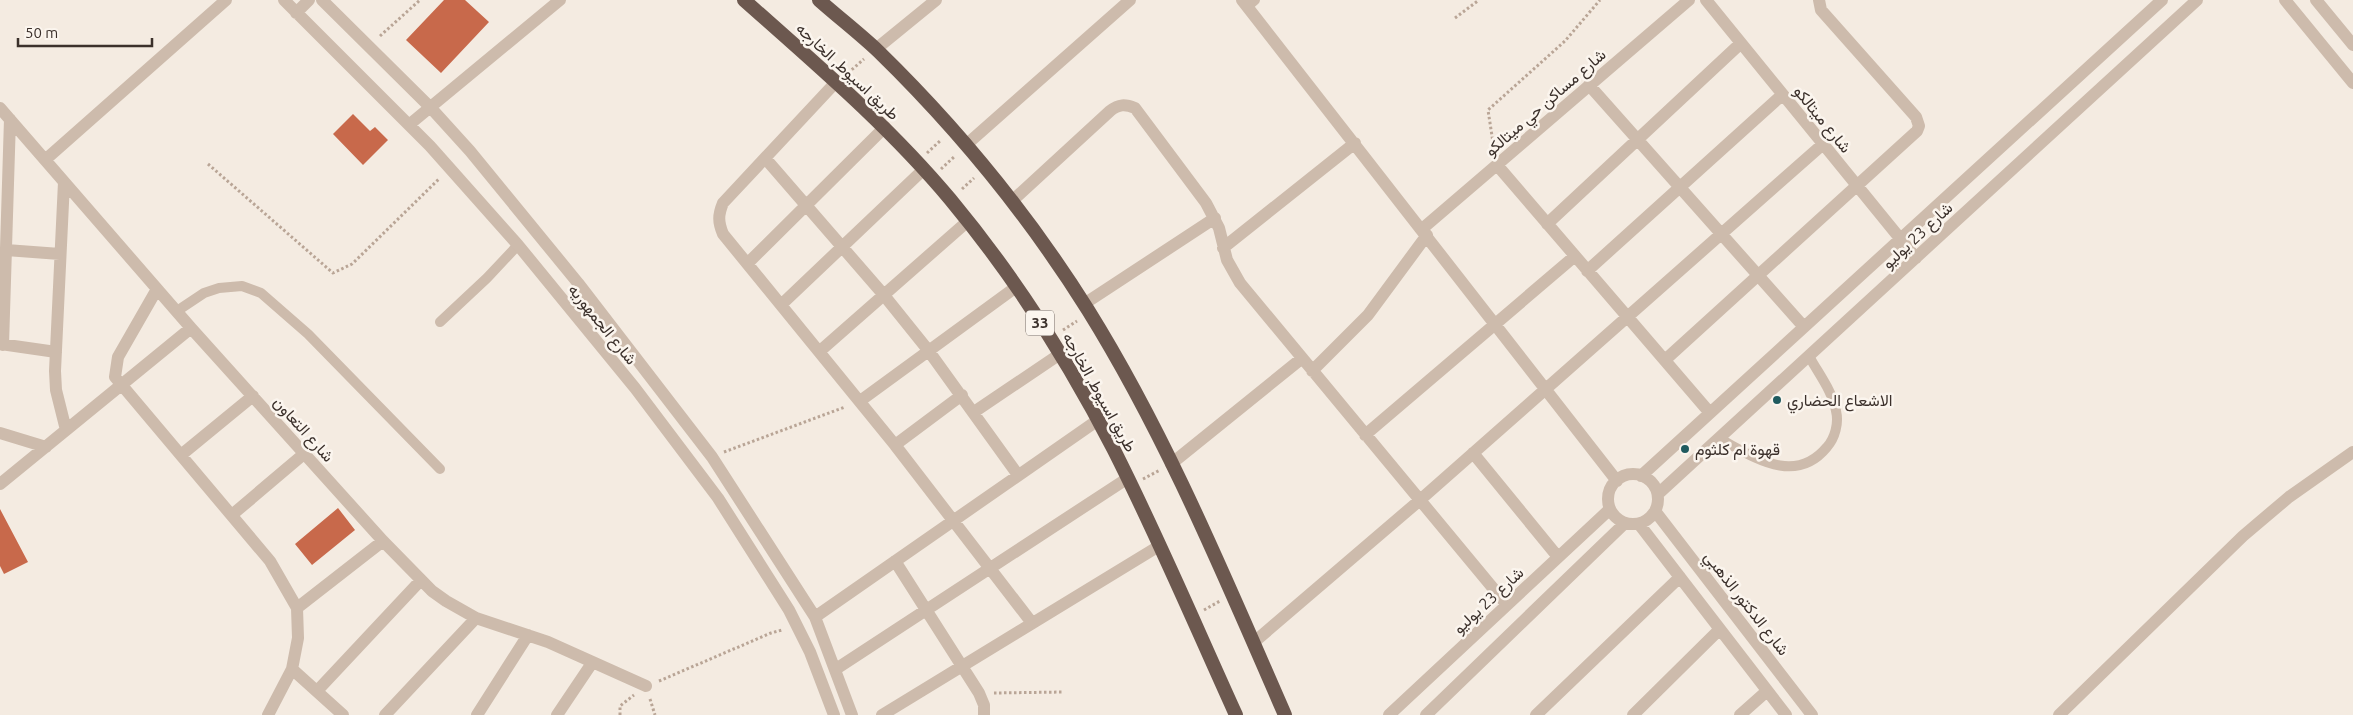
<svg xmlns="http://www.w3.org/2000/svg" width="2353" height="715" font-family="Ubuntu,Vazirmatn,sans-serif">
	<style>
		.building { fill: #c8694b }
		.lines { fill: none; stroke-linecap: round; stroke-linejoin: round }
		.path { stroke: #b9a596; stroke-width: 3; stroke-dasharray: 2.5 2.5; stroke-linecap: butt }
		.service { stroke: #cdbbac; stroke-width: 10 }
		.minor { stroke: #cdbbac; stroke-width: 12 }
		.trunk { stroke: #6c584f; stroke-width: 14 }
		.poi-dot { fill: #1f5a5e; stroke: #fbf5ee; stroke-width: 2 }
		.labels { text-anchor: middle; stroke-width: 5; stroke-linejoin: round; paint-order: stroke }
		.shield { fill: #fbf5ee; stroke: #756b66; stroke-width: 1 }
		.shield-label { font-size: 15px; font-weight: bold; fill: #3b302b }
		.street-label { font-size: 16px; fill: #3b302b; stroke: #fbf5ee }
		.poi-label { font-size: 16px; fill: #3b302b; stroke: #fbf5ee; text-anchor: start }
	</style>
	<rect width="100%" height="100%" fill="#f4ebe1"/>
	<path class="building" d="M 444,0 L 465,0 L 489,22 L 441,73 L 406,40 Z
		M 353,114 L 370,131 L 375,127 L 388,140 L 363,165 L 333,134 Z
		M 338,508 L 355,530 L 312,565 L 295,544 Z
		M 0,509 L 28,562 L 4,574 L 0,566 Z"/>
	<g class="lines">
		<path class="path" d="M 1455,18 L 1479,0
			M 380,36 L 420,0
			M 848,73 L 864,59
			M 1494,149 L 1488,110 L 1565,41 L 1600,0
			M 927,153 L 941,140
			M 208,164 L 333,273 L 352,264 L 440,178
			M 941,169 L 955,156
			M 962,189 L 974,178
			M 1063,330 L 1077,321
			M 724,452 L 845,407
			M 1143,479 L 1160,470
			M 1204,610 L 1220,601
			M 659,681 L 771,633 L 782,630
			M 994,693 L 1064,692
			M 650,699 L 655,715
			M 620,715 L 620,706 L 634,695"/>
		<path class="service" d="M 1247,7 L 1255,0
			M 177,311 L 204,293 L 219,288 L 242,286 L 261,293 L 308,334 L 440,469
			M 440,322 L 487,278 L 518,245
			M 1720,439 C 1754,457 1795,486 1827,447 C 1835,438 1839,423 1836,411 C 1833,392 1818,373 1809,356"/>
		<path class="minor" d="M 284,0 L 430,146 L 518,245 L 635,388 L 718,498 L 789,610 L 810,652 L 834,715
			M 322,0 L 431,108 L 470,151 L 578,283 L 712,457 L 815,617 L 852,715
			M 1242,0 L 1617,481
			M 1706,0 L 1916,258
			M 2285,0 L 2353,83
			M 2316,0 L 2353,45
			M 296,13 L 309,0
			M 876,49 L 936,0
			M 836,82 L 723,203 C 718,215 718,222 723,234 L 895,445 L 1032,623
			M 1589,85 L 1804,327
			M 0,108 L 191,328 L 383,541 L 432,591 L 446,601 L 476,618 L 548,642 L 646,686
			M 410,124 L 560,0
			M 966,145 L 1130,0
			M 765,158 L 883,294 L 928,350 L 1018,475
			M 45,160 L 226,0
			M 1497,165 L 1710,413
			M 64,182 L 55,371 L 56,390 L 66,430
			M 1012,201 L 1110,111 C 1119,104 1125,104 1135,108 L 1206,203 L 1219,228 L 1227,260 L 1240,283 L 1507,605
			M 1547,224 L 1741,43
			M 1422,229 L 1689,0
			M 1223,248 L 1355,143
			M 6,250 L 60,254
			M 748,263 L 885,127
			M 1587,271 L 1782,95
			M 157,289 L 118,357 L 115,377 L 270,561 L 297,608 L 298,638 L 292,669 L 268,715
			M 782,304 L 924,169
			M 1084,304 L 1215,218
			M 0,344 L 56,352
			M 3,345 L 10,119
			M 820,351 L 968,221
			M 1665,360 L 1917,131 L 1919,126 L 1916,117 L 1821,10 L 1819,0
			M 1312,371 L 1368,315 L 1427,235
			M 860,401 L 1016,287
			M 974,412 L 1060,354
			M 0,433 L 46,447
			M 1365,435 L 1575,256
			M 895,445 L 962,395
			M 1473,453 L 1558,557
			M 181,455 L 253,396
			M 1171,464 L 1301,359
			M1608 499a25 25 0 1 1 50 0a25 25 0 1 1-50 0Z
			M 1641,476 L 2162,0
			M 0,484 L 191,328
			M 1658,494 L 2197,0
			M 1655,511 L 1812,715
			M 233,514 L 305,453
			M 1639,524 L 1786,715
			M 895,561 L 979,693 L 984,705 L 984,715
			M 297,608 L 383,541
			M 815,617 L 1098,420
			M 1253,643 L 1420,500 L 1822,145
			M 292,669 L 343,715
			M 836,669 L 1128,478
			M 317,691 L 421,580
			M 385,715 L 476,618
			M 477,715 L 528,635
			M 557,715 L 592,663
			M 882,715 L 1159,546
			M 1389,715 L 1610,509
			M 1426,715 L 1625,523
			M 1536,715 L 1680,577
			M 1633,715 L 1720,629
			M 1740,715 L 1767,691
			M 2059,715 L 2243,536 L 2289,497 L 2353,452"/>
		<path class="trunk" d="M 744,0 C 816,64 889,126 950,199 C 1014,276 1069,362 1114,450 C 1158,537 1196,627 1236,715
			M 819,0 C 838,17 859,33 878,51 C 957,128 1029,216 1088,310 C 1167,437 1225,578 1285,715"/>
	</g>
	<g class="poi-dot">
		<circle cx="1777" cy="400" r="5"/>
		<circle cx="1685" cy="449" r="5"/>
	</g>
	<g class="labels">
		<rect class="shield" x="1026" y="310.5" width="28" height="25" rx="4"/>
		<g class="shield-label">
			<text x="1040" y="328">33</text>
		</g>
		<g class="street-label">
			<text transform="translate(848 71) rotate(43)" y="6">طريق اسيوط, الخارجه</text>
			<text transform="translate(1545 102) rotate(-41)" y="6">شارع مساكن حي ميتالكو</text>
			<text transform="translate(1823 119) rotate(51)" y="6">شارع ميتالكو</text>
			<text transform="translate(1917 235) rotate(-43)" y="6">شارع 23 يوليو</text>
			<text transform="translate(603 324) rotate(51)" y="6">شارع الجمهوريه</text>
			<text transform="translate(1100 392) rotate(61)" y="6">طريق اسيوط, الخارجه</text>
			<text transform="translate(304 429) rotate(48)" y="6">شارع التعاون</text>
			<text transform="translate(1488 600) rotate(-43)" y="6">شارع 23 يوليو</text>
			<text transform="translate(1747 603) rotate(52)" y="6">شارع الدكتور الذهبي</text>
		</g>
		<g class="poi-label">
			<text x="1787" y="406">الاشعاع الحضاري</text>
			<text x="1695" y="455">قهوة ام كلثوم</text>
		</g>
	</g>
	<path d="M18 38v8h134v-8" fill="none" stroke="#3b302b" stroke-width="2.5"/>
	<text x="25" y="38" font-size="15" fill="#3b302b" stroke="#fbf5ee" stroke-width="4" paint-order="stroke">50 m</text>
</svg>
